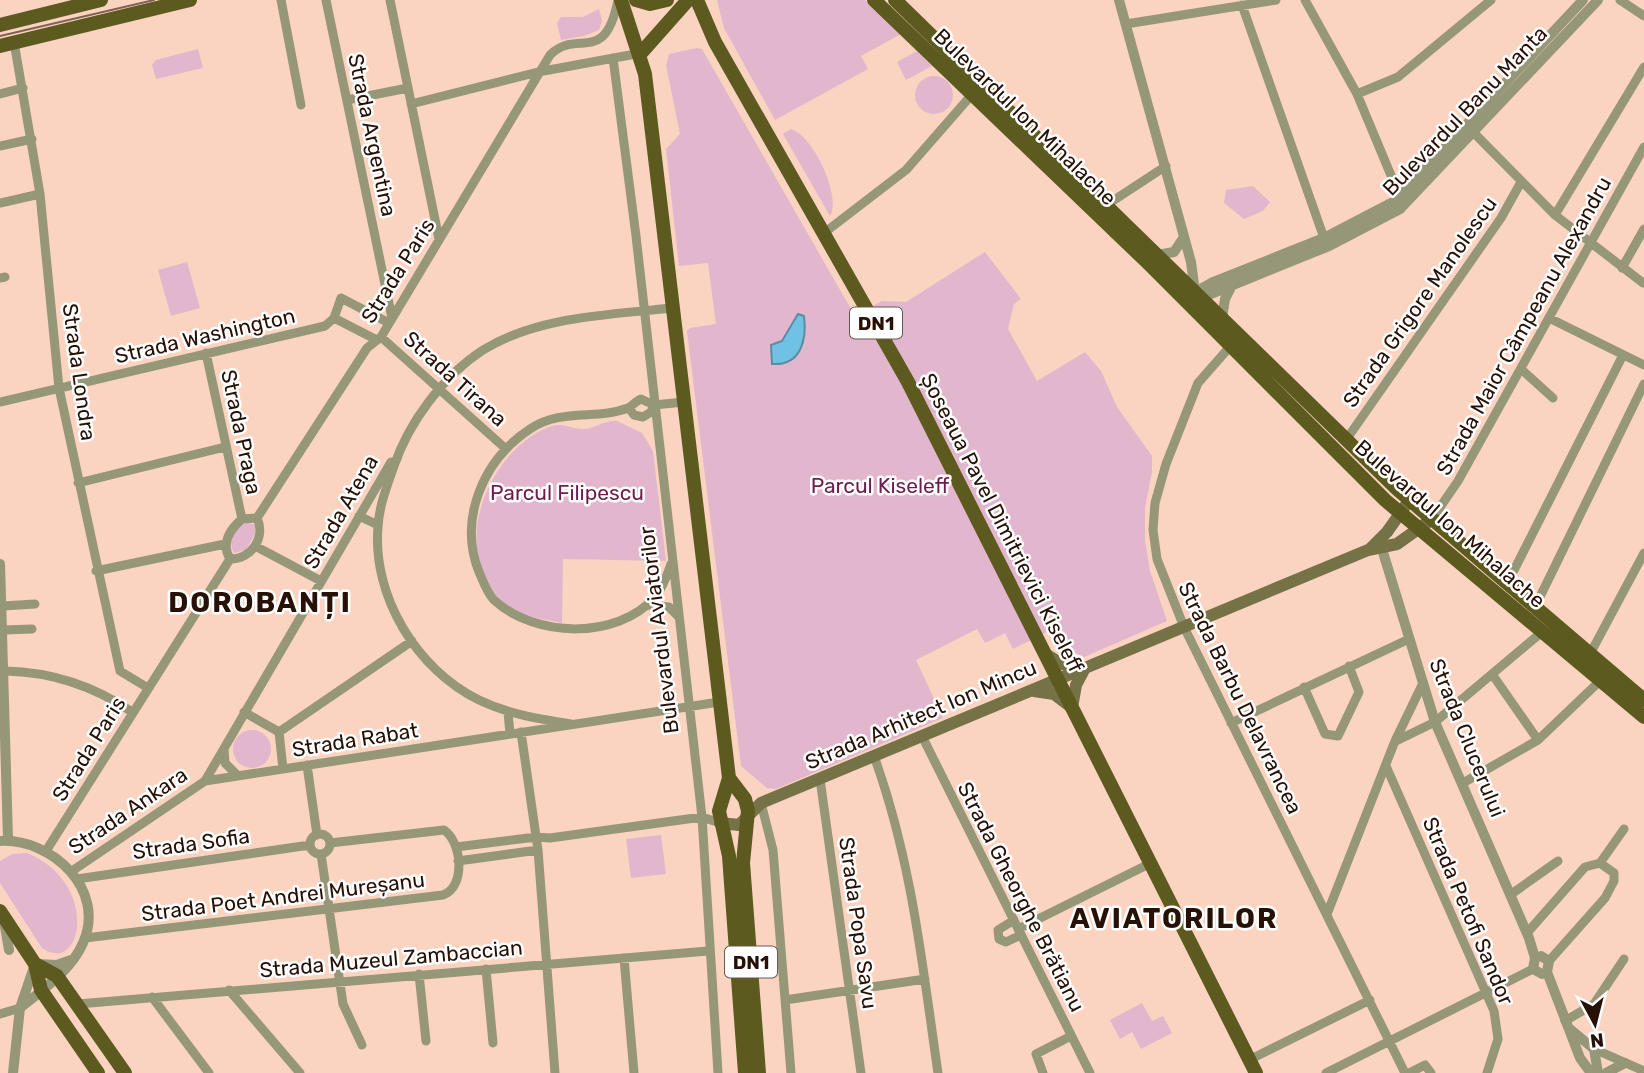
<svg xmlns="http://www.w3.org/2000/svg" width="1644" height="1073" font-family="Rubik,sans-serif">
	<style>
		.green { fill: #e2b7cd }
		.water { fill: #70c2e4; stroke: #5a8da1; stroke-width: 2 }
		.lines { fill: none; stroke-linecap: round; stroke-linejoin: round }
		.minor { stroke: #969678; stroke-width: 9 }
		.tertiary { stroke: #969678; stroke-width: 10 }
		.secondary { stroke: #757346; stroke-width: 12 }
		.primary { stroke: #5d5a1f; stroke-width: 14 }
		.tram { stroke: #7f6254; stroke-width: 2 }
		.labels { text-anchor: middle; stroke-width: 5; stroke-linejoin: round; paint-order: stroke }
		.shield { fill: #fefefe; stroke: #685850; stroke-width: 2 }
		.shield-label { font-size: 19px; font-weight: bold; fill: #271106 }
		.street-label { font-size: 21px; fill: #271106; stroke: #fefefe }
		.park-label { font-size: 21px; fill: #6c1d4e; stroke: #fefefe }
		.district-label { font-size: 28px; font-weight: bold; letter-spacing: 2px; fill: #271106; stroke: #fefefe }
	</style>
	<rect width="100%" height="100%" fill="#fad3c1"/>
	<path class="green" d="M 717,0 L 865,0 L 901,34 L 861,56 L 868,69 L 775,120 L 724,28 Z
		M 599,9 L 602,21 L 599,30 L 584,36 L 561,40 L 557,23 L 561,17 L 583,17 Z
		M 697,48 L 702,49 L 855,316 L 882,301 L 906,302 L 985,252 L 1021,299 L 1014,304 L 1008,329 L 1037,381 L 1085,352 L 1101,371 L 1117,407 L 1152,456 L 1152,472 L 1145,508 L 1145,541 L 1150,571 L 1167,621 L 1084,657 L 1059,645 L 1049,631 L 1013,649 L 1005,633 L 985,643 L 977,629 L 916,660 L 943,718 L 776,789 L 767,788 L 741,766 L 687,331 L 690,328 L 716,324 L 708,263 L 679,266 L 666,149 L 680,134 L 666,65 L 669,54 Z
		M 198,49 L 203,68 L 156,79 L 152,65 L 156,60 Z
		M 917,51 L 932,66 L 906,80 L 897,62 Z
		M915 95a19 19 0 1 1 38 0a19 19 0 1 1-38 0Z
		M 791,129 C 813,135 842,197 830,216 L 783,134 Z
		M 1253,186 L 1270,202 L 1263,211 L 1244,219 L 1224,203 L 1226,190 Z
		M 187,262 L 200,308 L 171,316 L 158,270 Z
		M 617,421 L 642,433 L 653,451 L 666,561 L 563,559 L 562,623 C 543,619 521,617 506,605 C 449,557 482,462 540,431 C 561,420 563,427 581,429 C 594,430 603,420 617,421 Z
		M 247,522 L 255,525 L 255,534 L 246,550 L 234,553 C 227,542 235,527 247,522 Z
		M233 749a19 19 0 1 1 38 0a19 19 0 1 1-38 0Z
		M 661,835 L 666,874 L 631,878 L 626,839 Z
		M 27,853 C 100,883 83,976 42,948 L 0,883 L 0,861 L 12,854 Z
		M 1142,1003 L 1152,1021 L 1163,1016 L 1172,1033 L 1141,1049 L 1132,1032 L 1120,1039 L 1110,1020 Z"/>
	<path class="water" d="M 798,314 L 804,316 C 807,340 801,366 772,364 L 771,345 L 782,341 Z"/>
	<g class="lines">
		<path class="minor" d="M 281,0 L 301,105
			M 326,0 L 392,318
			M 390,0 L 439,239
			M 1305,0 L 1357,94 L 1400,197
			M 1620,0 L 1644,16
			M 1242,5 L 1324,238
			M 1126,24 L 1276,0
			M 14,42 L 40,194 L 59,388 L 120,671 L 148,688
			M 613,58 L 636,236 L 702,817 L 718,1073
			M 0,94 L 23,88
			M 1357,94 L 1398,77 L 1491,0
			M 347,100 L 408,88
			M 411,104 L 538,72 L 641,53
			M 1474,133 L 1555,215 L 1643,283
			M 0,146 L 32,139
			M 0,203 L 40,194
			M 1105,206 L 1166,166
			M 1555,215 L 1644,67
			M 824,233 L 906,170 L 975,91
			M 1622,268 L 1644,229
			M 0,278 L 5,277
			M 334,318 L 375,339
			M 1549,318 L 1644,365
			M 381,337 L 506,449
			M 1234,342 L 1198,383 L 1166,464 L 1155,503 L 1153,530 L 1157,559 L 1184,627 L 1405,1073
			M 206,353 L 242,519
			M 1521,369 L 1553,398
			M 0,402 L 325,326 L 334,318 L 341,298 L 389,323
			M 629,408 L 634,415 L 643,417 L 651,412 L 654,405
			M 1346,440 L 1501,218 L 1521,182
			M 78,483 L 225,447
			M 359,516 L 378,525
			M 257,518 L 367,348 L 381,337 L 550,55 C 577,28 605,67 618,0
			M 1432,519 L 1458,481 L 1644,147
			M 255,546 L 321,581
			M 230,559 C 221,544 229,530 242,519 L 257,518
			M 230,559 C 252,559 266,537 257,518
			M 671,564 C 667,575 663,588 655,597 C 617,640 535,638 494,600 C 487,593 483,581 479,572 C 458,519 483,460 530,429 C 561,408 597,420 628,408 C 632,406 636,401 641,399 L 654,405 L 684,402
			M 96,571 L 225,544
			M 1507,584 L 1623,355
			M 648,605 L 669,607 L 678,616
			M 3,606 L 35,604
			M 1535,607 L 1644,384
			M 4,630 L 32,629
			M 1590,654 L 1644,553
			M 5,671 C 53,672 94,686 132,712
			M 1492,674 L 1538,740
			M 1304,687 L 1325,734 L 1338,736 L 1359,692 L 1349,666
			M 244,712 L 279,732 L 283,769
			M 508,712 L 510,734
			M 1231,723 L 1409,639
			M 571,724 C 539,719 508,714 479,700 C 417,670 372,596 378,527 C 379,506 387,486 394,466 C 409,422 443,376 483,350 C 538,316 609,315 672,308
			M 279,732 L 412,641
			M 521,732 L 538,850 L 555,1073
			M 922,736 L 1090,1073
			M 1396,741 L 1435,722 L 1542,632
			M 224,749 L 225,763 L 238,776
			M 874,756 C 912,861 922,963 938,1073
			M 307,765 L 317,835
			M 1386,766 L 1494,1011 L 1498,1039 L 1487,1073
			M 820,779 L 861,1073
			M 205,781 L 719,702
			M 1463,783 L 1538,740 L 1604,677
			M 761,803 L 773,850 L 791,1073
			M310 844a10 10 0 1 1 20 0a10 10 0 1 1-20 0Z
			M 456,847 L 536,837 L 550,838 L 702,817 L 720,823
			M 46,851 L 230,559
			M 321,854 L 343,1004 L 362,1045
			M 458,861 L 538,850
			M 72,871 L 205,781 L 391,462
			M 77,879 L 310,845
			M 1510,895 L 1558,861
			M 1327,914 L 1395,741 L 1423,683
			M 1014,920 L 998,930 L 999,939 L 1006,942 L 1021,935
			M 1018,929 L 1151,863
			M 1527,933 L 1585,867 L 1600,863 L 1624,829
			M 85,938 L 443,895 C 466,887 462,842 444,830 L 330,843
			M 624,958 L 634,1073
			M 1549,961 L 1605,898 L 1614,881 L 1614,873 L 1600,863
			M 486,969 L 493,1043
			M 419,974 L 426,1041
			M 229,990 L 300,1073
			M 152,997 L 209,1073
			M 785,1000 L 925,979
			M 78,1004 L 708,951
			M 0,1014 L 20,1008
			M 1565,1021 L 1594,1004 L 1624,959
			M 1594,1049 L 1644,1071
			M 1249,1060 L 1370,1000
			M 1043,1073 L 1036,1054 L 1071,1036
			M 1326,1073 L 1533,969
			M 1409,1073 L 1425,1065 L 1431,1073"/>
		<path class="tertiary" d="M 1119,0 L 1191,262 L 1195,292
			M 1157,255 L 1174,252 L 1184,237
			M 1196,298 L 1195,292 L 1211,283 L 1324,238 L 1395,201 L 1583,0
			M 1196,300 L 1329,246 L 1400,209 L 1598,0
			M 1222,318 L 1225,299 L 1231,287
			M 1382,549 L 1435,722 L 1529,938 L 1535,958
			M 0,564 L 8,840
			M 0,841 C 51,838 107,889 83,943 C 71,971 42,990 20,1008
			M 4,921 L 9,950
			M 1541,956 L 1549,961 L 1547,972
			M 1535,958 L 1533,969 L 1542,974
			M 1547,972 L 1580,1058 L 1591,1073
			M 1570,1029 L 1594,1049 L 1598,1073
			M 13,1073 L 20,1008 L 35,964 L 57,965 L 71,960
			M 1606,1073 L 1625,1063"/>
		<path class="secondary" d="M 1369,550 L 1387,532 L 1406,505
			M 1044,653 L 1062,664 L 1082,667
			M 1034,691 L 1054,694 L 1071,707
			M 1072,708 L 1076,685 L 1085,668
			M 720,823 L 739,825 L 761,803 L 1368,550 L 1397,544 L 1432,519"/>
		<path class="primary" d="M 621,0 L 645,74 L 729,778 L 719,811 L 729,856 L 745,1073
			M 636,0 L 650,4 L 667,0
			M 697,0 L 715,42 L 908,382 L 1256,1073
			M 874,0 L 1148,263 L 1385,500 L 1644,717
			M 895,0 L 1397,489 L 1644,700
			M 0,25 L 101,0
			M 0,46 L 190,0
			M 641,53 L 688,0
			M 729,778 L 745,799 L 748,811 L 743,863 L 759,1073
			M 0,911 L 35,964 L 41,990 L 98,1073
			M 35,964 L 57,976 L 125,1073"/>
		<path class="tram" d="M 0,36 L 154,0"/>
	</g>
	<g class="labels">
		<g class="shield">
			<rect x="850" y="307.5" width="52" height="31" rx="5"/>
			<rect x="725" y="946.5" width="52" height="31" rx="5"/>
		</g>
		<g class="shield-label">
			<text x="876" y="330">DN1</text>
			<text x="751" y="969">DN1</text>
		</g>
		<g class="street-label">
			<text transform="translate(1465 111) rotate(-46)" y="7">Bulevardul Banu Manta</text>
			<text transform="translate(1025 117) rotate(44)" y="7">Bulevardul Ion Mihalache</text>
			<text transform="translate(372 135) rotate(78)" y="7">Strada Argentina</text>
			<text transform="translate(398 271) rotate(-58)" y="7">Strada Paris</text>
			<text transform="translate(1420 302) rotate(-55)" y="7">Strada Grigore Manolescu</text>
			<text transform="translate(1524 326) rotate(-61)" y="7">Strada Maior Câmpeanu Alexandru</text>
			<text transform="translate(205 336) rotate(-13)" y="7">Strada Washington</text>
			<text transform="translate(79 372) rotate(82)" y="7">Strada Londra</text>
			<text transform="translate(455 379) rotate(42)" y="7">Strada Tirana</text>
			<text transform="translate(241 432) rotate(78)" y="7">Strada Praga</text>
			<text transform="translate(341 512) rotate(-60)" y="7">Strada Atena</text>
			<text transform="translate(1002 523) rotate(63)" y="7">Șoseaua Pavel Dimitrievici Kiseleff</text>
			<text transform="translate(1450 524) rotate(41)" y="7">Bulevardul Ion Mihalache</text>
			<text transform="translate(659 630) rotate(-97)" y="7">Bulevardul Aviatorilor</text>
			<text transform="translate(1240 698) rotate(64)" y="7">Strada Barbu Delavrancea</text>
			<text transform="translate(921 715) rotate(-23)" y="7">Strada Arhitect Ion Mincu</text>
			<text transform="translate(1467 738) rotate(68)" y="7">Strada Clucerului</text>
			<text transform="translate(355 740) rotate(-9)" y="7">Strada Rabat</text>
			<text transform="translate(89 749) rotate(-58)" y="7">Strada Paris</text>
			<text transform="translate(128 811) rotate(-34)" y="7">Strada Ankara</text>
			<text transform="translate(191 844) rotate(-8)" y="7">Strada Sofia</text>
			<text transform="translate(283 897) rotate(-7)" y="7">Strada Poet Andrei Mureșanu</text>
			<text transform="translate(1021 897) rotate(63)" y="7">Strada Gheorghe Brătianu</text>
			<text transform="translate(1468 911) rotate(67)" y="7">Strada Petofi Sandor</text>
			<text transform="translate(858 923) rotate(82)" y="7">Strada Popa Savu</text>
			<text transform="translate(391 959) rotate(-5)" y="7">Strada Muzeul Zambaccian</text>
		</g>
		<g class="park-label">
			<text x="880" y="493">Parcul Kiseleff</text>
			<text x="567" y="500">Parcul Filipescu</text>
		</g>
		<g class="district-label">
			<text x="260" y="612">DOROBANȚI</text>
			<text x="1174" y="928">AVIATORILOR</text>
		</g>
	</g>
	<g transform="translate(1595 1024) rotate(173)" stroke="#fefefe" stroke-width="5" paint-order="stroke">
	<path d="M0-5L12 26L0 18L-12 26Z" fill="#271106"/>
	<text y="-10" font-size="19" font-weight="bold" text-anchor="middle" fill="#271106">N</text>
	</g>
</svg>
